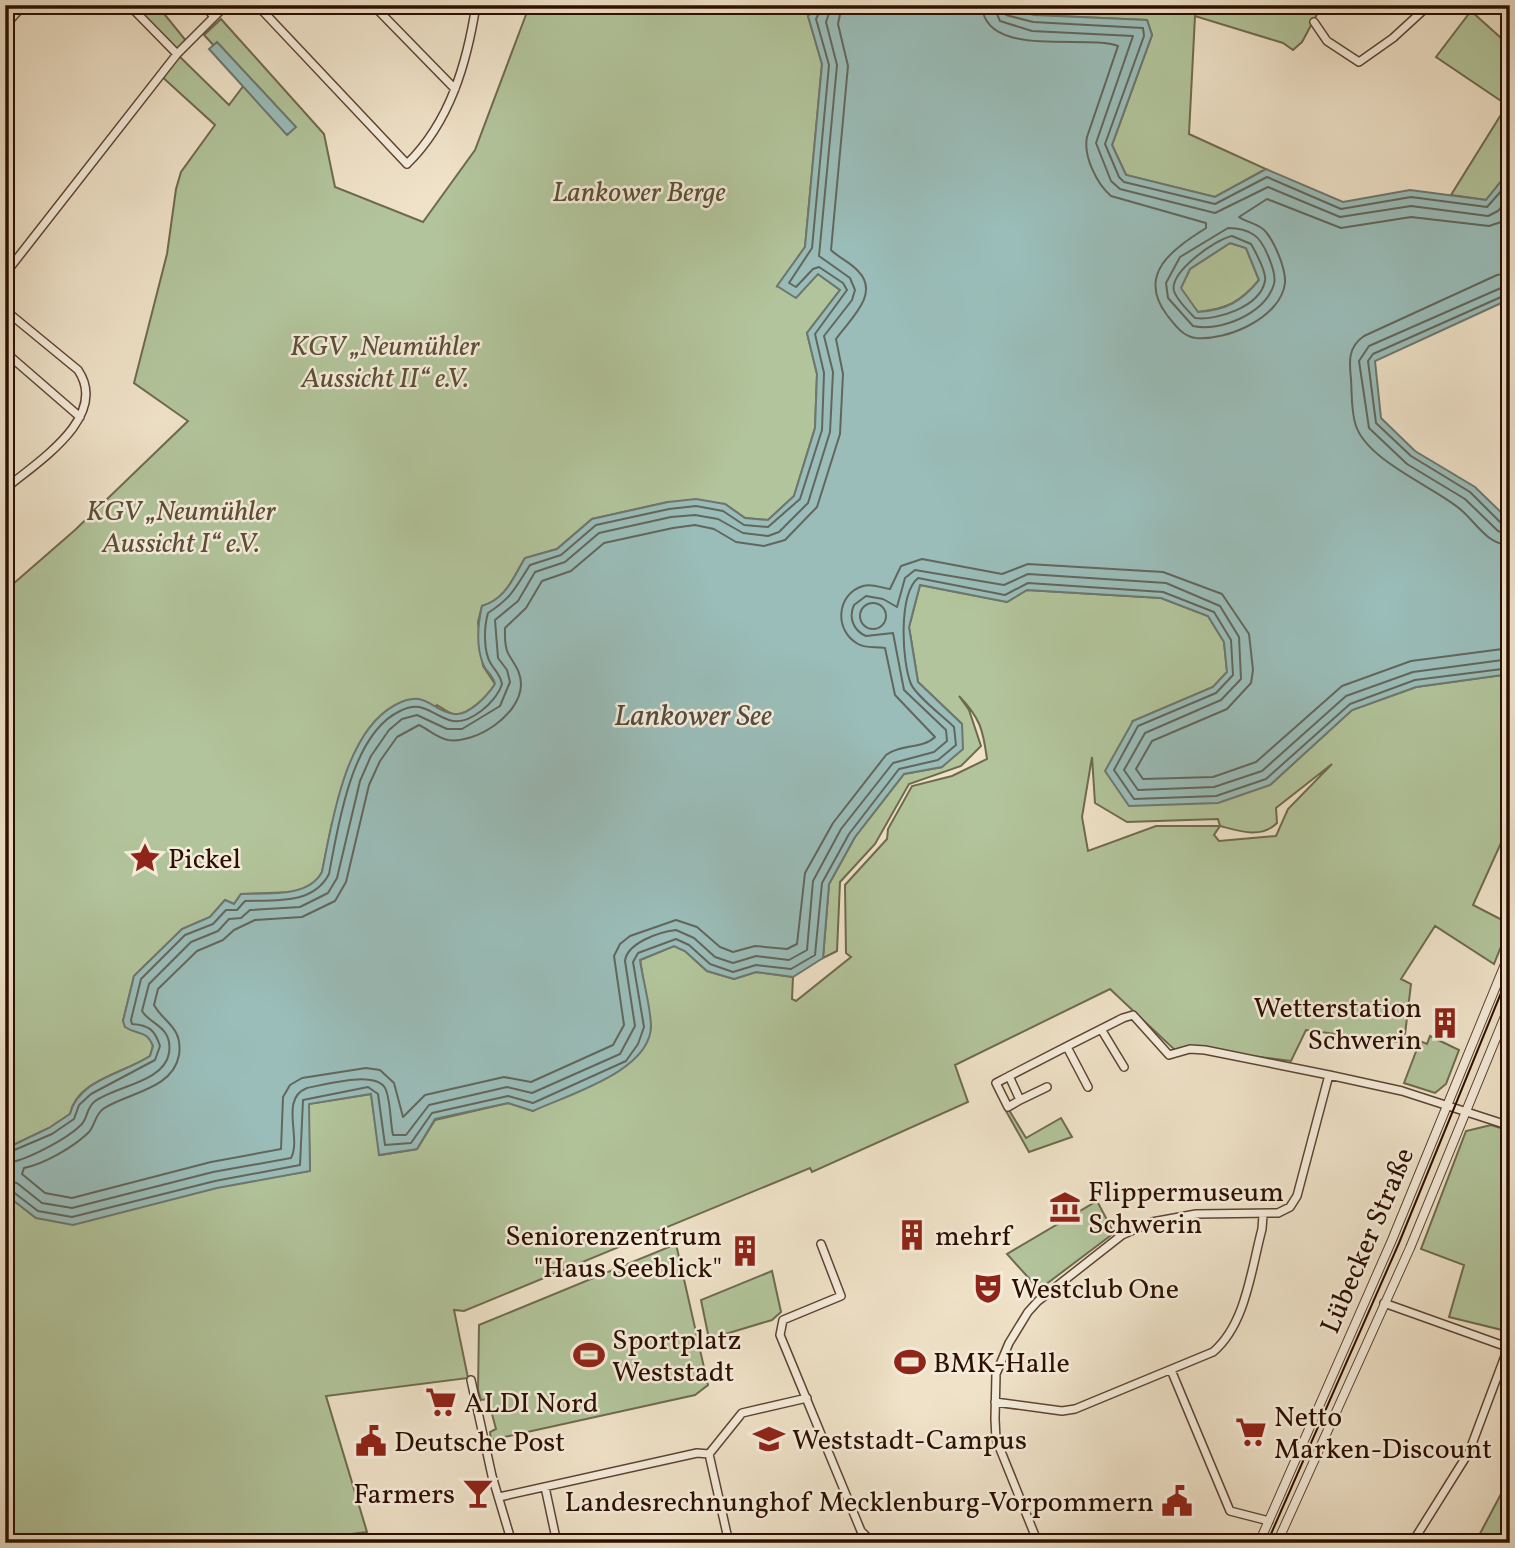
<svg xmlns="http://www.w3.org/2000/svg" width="1515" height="1548" font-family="Vollkorn,serif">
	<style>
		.green { fill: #b2c49b; stroke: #6f6a4e; stroke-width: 2; fill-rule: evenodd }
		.water { fill: #9abdb9; stroke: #6e776f; stroke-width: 2; fill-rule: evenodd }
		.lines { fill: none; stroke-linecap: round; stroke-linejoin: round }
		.shore { stroke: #63665c; stroke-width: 2 }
		.minor-casing { stroke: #5d4432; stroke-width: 10 }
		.tertiary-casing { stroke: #5d4432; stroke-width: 10 }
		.minor { stroke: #f5ecdb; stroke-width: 7 }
		.tertiary { stroke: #f5ecdb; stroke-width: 8 }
		.tram { stroke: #2c0f00; stroke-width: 2 }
		.labels { text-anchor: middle; stroke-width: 5; stroke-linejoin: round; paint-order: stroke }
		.park-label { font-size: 28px; font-style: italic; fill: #5b4e36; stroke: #f5ecdb }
		.poi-label { font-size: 28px; fill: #2c0f00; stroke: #f5ecdb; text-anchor: start }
		.street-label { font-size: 28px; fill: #2c0f00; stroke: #f5ecdb }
		.water-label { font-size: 30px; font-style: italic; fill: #524c41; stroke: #f5ecdb }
	</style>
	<rect width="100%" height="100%" fill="#efe2c8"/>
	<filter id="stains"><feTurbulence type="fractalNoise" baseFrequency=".00286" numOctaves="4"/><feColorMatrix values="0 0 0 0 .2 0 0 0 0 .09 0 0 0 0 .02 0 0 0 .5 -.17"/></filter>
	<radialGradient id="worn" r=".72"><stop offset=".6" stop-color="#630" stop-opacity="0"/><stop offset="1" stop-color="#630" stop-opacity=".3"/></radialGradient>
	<path class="green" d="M 129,5 L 157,5 L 187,42 L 177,54 L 229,105 L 247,81 L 204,35 L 221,19 L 324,134 L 335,187 L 423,222 L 475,150 L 527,12 L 526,5 L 818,5 L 808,16 L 822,64 L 805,247 L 778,286 L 818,274 L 840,290 L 807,333 L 817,374 L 815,428 L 794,496 L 768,520 L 745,518 L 725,504 L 668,502 L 592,519 L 557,549 L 525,558 C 513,578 506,599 482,606 L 478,622 L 483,666 L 495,684 C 488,695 468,717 453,714 C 448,713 442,708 437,705 L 332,823 L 322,872 L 316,883 L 297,892 L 241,894 L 234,904 L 225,900 L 210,917 L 182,929 L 134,976 L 123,1021 L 149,1036 L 153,1046 L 150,1056 C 124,1073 77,1080 70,1114 L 49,1128 L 5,1149 L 5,591 L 75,530 L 188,421 L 134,383 L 167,254 L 176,189 L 181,172 L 215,125 L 160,75 L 177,54 Z
		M 997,5 L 1322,5 L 1302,42 L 1293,50 L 1283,43 L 1195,16 L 1189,134 L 1266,169 L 1215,197 L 1126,175 L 1112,145 L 1152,35 L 1147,20 L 1034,15 Z
		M 1471,11 L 1510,46 L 1510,170 L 1486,200 L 1451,195 L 1507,105 L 1436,57 Z
		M 1230,243 L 1246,248 L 1259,280 C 1241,302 1226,309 1198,312 L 1180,289 L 1190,269 Z
		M 920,585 L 1007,602 L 1027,590 L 1161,598 L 1208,616 L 1224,642 L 1227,672 L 1213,687 L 1133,721 L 1270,785 L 1352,710 L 1416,687 L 1510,674 L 1510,823 L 1473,905 L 1510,924 L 1494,964 L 1435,926 L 1401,979 L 1411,984 L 1404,1043 L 1306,1030 L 1291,1061 L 1205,1050 L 1177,1052 L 1110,989 L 955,1065 L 968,1102 L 812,1172 L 810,1168 L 464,1311 L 454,1310 L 468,1378 L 326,1396 L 367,1532 L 280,1543 L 5,1543 L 5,1193 L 36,1218 L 310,1171 L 308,1104 L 371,1094 L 380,1155 L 417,1149 L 435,1120 L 508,1103 L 533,1111 L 651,1028 L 640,960 L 674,946 L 685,951 L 707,971 L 734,979 L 756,972 L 793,977 L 792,999 L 796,1001 L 851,957 L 846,953 L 845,885 L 887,839 L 888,829 L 912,786 L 952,776 L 987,759 C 983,729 980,718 959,696 L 969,710 L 981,746 L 961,766 L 909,784 L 875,844 L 840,882 L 837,951 L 823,958 L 829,884 L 855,837 L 904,774 L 942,767 L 962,724 L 918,682 L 909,627 ZM 1092,757 L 1095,803 L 1127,822 L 1218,819 L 1220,826 L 1156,826 L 1088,851 L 1082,817 ZM 1332,764 L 1288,809 L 1276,836 L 1219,841 L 1214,835 L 1220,826 C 1239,831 1261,839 1277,823 L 1276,808 Z
		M 1430,1036 L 1459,1050 L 1446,1084 L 1435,1093 L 1404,1083 L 1420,1041 L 1427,1044 Z
		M 1009,1110 L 1026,1138 L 1061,1118 L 1072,1137 L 1029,1152 L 1006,1111 Z
		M 1491,1125 L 1510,1131 L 1510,1308 L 1502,1330 L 1449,1317 L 1464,1265 L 1421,1249 L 1466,1131 Z
		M 1097,1201 L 1114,1233 L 1045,1285 L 1035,1285 L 1007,1254 Z
		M 676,1244 L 708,1385 L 695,1395 L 491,1440 L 490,1432 L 496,1429 L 488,1399 L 481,1400 L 478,1390 L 479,1325 Z
		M 772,1271 L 781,1312 L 772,1320 L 709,1339 L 701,1300 Z
		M 1510,1477 L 1510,1543 L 1475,1543 Z"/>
	<path class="water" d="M 818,5 L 997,5 L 1034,15 L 1147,20 L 1152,35 L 1112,145 L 1126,175 L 1215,197 L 1266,169 L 1343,202 L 1410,190 L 1486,200 L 1510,170 L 1510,299 L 1375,361 L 1381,418 L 1415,451 L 1475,487 L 1510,521 L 1510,674 L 1416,687 L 1352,710 L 1270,785 L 1218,803 L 1129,806 L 1105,771 L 1133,721 L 1213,687 L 1227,672 L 1224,642 L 1208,616 L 1161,598 L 1027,590 L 1007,602 L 920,585 L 909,627 L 918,682 L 962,724 L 963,749 L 942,767 L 904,774 L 855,837 L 829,884 L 823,958 L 793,977 L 756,972 L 734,979 L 707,971 L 685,951 L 674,946 L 640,960 C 643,981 650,1004 651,1025 C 652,1071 567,1095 533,1111 L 508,1103 L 435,1119 L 417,1149 L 379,1155 L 371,1094 L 309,1104 L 310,1171 L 217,1188 L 73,1225 L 36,1218 L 5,1194 L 5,1149 L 49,1128 L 70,1114 C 79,1079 123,1074 150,1056 L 153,1046 C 146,1029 138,1036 125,1027 L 123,1021 L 134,976 L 182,929 L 210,917 L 225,900 L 234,904 L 241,894 C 267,893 308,898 322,872 C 332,822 345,732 395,705 C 427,688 430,711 454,714 C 469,716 488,695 495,684 C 493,675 486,672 483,664 C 476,646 478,623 482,606 C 506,599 513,578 525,558 L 557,549 L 592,519 L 668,502 L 696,499 L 725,504 L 745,518 L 768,520 L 794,496 L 815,428 L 817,374 L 807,333 L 840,290 L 818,274 L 796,298 L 777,286 L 805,247 L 822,64 L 808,16 ZM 1230,243 L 1246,248 L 1259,280 C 1241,302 1226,310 1198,312 L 1181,288 L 1190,269 Z
		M 217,42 L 296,127 L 287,135 L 209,49 Z"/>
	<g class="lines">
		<path class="shore" d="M 842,5 L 838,24 L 848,66 L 831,250 C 839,258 850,262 858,271 C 881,294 849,320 836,339 L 843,374 L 840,434 L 817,507 L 785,540 L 764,546 L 736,542 L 714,529 L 695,525 L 673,528 L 604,543 L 571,571 L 542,581 L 526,608 L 505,628 C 505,636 504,648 509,655 C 515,665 521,672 521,685 C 520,715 476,744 448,740 C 438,738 429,730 419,725 L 397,737 L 380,761 L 369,785 L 346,882 L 335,901 L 302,917 L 255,920 L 234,930 L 223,940 L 197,951 L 158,989 L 154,1005 C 164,1023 183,1027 179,1055 C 173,1090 126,1093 103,1109 C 95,1115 95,1125 89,1132 C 74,1147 44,1164 24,1168 L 22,1174 L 45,1193 L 72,1198 L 211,1162 L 281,1149 L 283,1097 L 290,1085 L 302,1078 L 366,1068 L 380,1070 L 394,1083 L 403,1117 L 425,1095 L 504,1077 L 531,1082 L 613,1045 L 624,1025 L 614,956 L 620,944 L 630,936 L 676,920 L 697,927 L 720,947 L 733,952 L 755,946 L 787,949 L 797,944 L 805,873 L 833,823 L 886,755 C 900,744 923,749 935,737 L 895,695 L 885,648 C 876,646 867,649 858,644 C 834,631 836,594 863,586 C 872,583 881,588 890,589 L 901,566 L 922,559 L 1002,574 L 1028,564 L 1163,572 L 1222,594 L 1249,634 L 1253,670 L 1251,683 L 1227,709 L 1152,741 L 1136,769 L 1143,779 L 1213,777 L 1256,762 L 1342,686 L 1411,661 L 1510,648
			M 982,5 C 984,59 1086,34 1118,46 L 1087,137 C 1083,156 1097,184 1111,196 L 1206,223 L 1206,228 C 1173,249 1136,274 1167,315 C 1175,325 1182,336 1196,338 C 1226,341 1281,318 1285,283 C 1286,269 1275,243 1266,232 C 1259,223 1247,223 1239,217 L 1267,199 L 1341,228 L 1411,217 L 1489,226 L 1501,222 L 1510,213
			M 993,5 L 1000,21 L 1032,31 L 1133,36 L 1096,143 L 1111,181 L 1120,189 L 1215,213 L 1268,187 L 1340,217 L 1411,206 L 1488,216 L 1498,211 L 1510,196
			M 1002,5 L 1006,15 L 1033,22 L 1143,28 L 1144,36 L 1105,144 L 1119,177 L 1124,182 L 1215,204 L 1267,177 L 1341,209 L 1411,197 L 1487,207 L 1510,181
			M 1228,228 C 1236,228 1247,230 1254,235 C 1264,241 1277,273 1274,284 C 1265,314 1220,332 1193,326 L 1168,298 L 1166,283 L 1180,257 Z
			M 1232,236 L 1251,244 C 1256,253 1267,272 1265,281 C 1260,307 1216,321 1195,318 C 1189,312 1177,300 1174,291 C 1169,272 1216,239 1232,236 Z
			M 1510,273 L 1497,275 L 1364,336 C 1348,347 1349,361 1351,379 C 1352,394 1351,412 1356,426 C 1368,461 1434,487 1460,509 C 1476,522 1487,545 1510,545
			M 1510,284 L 1369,346 L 1359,361 L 1369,428 L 1407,464 L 1465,499 L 1498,531 L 1510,535
			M 1510,293 L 1373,354 L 1368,361 L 1376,423 L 1411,456 L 1470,492 L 1502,524 L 1510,526
			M860 616a13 13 0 1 1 26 0a13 13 0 1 1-26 0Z
			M 5,1154 L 52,1134 L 74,1119 L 79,1105 L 91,1094 L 155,1060 L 160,1046 C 155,1030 149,1025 132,1024 L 131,1020 L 141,979 L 185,935 L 213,924 L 226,910 L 237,910 L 245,901 C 275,900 313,905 329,874 C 338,827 351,734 400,711 C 422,700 429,713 449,720 C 469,727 497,701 502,684 C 500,674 496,672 491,664 C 483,651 484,627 488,613 C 512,597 514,590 530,565 L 561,555 L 596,525 L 669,509 L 696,506 L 723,511 L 744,525 L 768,527 L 800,499 L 822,430 L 824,373 L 815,334 L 847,290 L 843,283 L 819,267 L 813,269 L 796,287 L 789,283 L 812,248 L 829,65 L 816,19 L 823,5
			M 5,1163 C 24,1162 67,1139 81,1125 C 88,1118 86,1109 94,1102 C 114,1086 164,1083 169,1053 C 173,1026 150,1025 142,1011 L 149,984 L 191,942 L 218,931 L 229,919 L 241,918 L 250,910 L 300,907 L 328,893 L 337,878 L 360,781 L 371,756 L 389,730 L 402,719 L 417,715 L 447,729 L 462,729 L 500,706 L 510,682 L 507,670 L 498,658 L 495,620 L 518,601 L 535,572 L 565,562 L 599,533 L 671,517 L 695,515 L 718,519 L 743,533 L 768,536 L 779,532 L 808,503 L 830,432 L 833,372 L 824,336 L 852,300 L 855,290 L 850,278 L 819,256 L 837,65 L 826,22 L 832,5
			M 5,1181 L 17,1183 L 42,1203 L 72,1208 L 213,1172 L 291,1158 C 302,1138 279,1099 307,1088 C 324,1085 378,1069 386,1090 C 391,1104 390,1121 393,1135 L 406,1135 L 429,1105 L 507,1087 L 532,1093 L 620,1054 L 635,1026 L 625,961 C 627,943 659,932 676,930 L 694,938 L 715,957 L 733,963 L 756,956 L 789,960 L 807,950 L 813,881 L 841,829 L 893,763 L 934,752 L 947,741 L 946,730 L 904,690 L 893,633 L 866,636 C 854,631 848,618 854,605 L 866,596 L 883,599 L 897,607 L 905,578 L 915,570 L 1004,585 L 1028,574 L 1166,583 L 1220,606 L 1239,637 L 1241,679 L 1221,700 L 1145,733 L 1124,770 L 1138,790 L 1214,787 L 1262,771 L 1346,696 L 1413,672 L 1510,659
			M 5,1189 L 12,1191 L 38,1211 L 72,1217 L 215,1181 L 300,1165 L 303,1100 L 368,1087 L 378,1094 L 385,1145 L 411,1143 L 432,1113 L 508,1096 L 533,1103 L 626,1061 L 638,1044 L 644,1027 L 633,962 L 638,953 L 676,939 L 689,945 L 710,964 L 733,972 L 756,965 L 791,969 L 815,955 L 822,883 L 849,834 L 899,769 L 938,760 L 956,745 L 954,727 C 944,717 916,696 911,684 C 902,662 898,595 918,578 L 1005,595 L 1028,583 L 1163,592 L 1214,612 L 1231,640 L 1233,675 L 1216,693 L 1138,726 L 1114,770 L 1134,799 L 1216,796 L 1266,779 L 1350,704 L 1415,680 L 1510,668"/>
		<defs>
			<path id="minor" d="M 129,5 L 177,54
				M 205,5 L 213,16
				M 257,5 L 407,164 C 450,122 467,63 476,5
				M 373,5 L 455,89
				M 1314,22 L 1327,41 L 1359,62 L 1393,38 L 1429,5
				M 5,26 L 23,5
				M 5,274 L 177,54 L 226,5
				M 5,310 L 78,370 C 110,417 37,462 5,489
				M 5,352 L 80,417
				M 1510,409 L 1505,414 L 1510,431
				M 1101,1029 L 1124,1067
				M 1067,1047 L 1088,1087
				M 1009,1076 L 1020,1100 L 1008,1107 L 996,1083 C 1038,1061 1081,1039 1123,1018 L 1133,1015 L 1169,1055 L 1190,1049 L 1205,1050 L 1329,1075
				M 1020,1100 L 1047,1087
				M 821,1244 L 841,1296 L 783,1320 L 780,1335 L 861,1531 L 873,1543
				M 1384,1303 L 1510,1348
				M 1171,1370 L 1230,1511 L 1269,1521
				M 471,1380 L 492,1476 L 512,1543
				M 995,1402 L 1062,1411 L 1075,1409 L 1213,1352 C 1246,1324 1251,1270 1262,1229 L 1263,1215
				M 709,1454 L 742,1413 L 807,1398
				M 709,1454 L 729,1543
				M 545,1487 L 557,1543
				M 499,1497 L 697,1453 L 709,1454
				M 1038,1543 L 996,1439 L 995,1419 L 996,1374 L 1009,1343 L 1028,1312 L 1038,1301 L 1122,1235 L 1152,1222 L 1196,1214 L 1278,1213 L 1290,1207 L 1297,1196 L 1329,1075 L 1402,1091 L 1510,1126
				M 1412,1543 L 1469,1452 L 1508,1348"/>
			<path id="tertiary" d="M 1259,1543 L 1392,1240 L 1510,952
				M 1277,1543 L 1410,1248 L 1510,1004"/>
		</defs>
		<use href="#minor" class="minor-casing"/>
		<use href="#tertiary" class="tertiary-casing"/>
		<use href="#minor" class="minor"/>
		<use href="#tertiary" class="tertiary"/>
		<path class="tram" d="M 1267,1543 L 1399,1243 L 1510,971"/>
	</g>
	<defs>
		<symbol id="sight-bare" viewBox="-9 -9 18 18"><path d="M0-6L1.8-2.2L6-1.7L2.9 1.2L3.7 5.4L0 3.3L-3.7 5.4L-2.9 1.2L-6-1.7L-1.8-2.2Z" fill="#8f2418" stroke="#f5ecdb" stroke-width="2.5" paint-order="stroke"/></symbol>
		<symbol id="building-bare" viewBox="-9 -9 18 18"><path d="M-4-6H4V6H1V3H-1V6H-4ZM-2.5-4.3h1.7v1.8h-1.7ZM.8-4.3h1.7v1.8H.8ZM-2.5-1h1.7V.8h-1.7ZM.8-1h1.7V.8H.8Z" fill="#8f2418" stroke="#f5ecdb" stroke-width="2.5" paint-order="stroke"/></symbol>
		<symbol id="museum-bare" viewBox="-9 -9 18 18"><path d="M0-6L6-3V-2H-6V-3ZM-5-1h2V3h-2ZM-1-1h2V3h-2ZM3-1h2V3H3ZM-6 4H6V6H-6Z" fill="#8f2418" stroke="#f5ecdb" stroke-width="2.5" paint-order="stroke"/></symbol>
		<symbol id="theatre-bare" viewBox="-9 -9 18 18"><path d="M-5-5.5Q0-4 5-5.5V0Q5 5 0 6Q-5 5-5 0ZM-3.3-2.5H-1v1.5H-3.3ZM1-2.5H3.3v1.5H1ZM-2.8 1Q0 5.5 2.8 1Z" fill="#8f2418" stroke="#f5ecdb" stroke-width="2.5" paint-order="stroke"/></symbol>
		<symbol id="stadium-bare" viewBox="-9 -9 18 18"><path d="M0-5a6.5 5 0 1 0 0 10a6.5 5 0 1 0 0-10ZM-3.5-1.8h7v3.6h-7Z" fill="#8f2418" stroke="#f5ecdb" stroke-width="2.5" paint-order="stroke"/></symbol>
		<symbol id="supermarket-bare" viewBox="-9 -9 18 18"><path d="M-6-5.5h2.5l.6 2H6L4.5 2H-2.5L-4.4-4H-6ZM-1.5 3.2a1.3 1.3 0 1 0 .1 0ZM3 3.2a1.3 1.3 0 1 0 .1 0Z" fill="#8f2418" stroke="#f5ecdb" stroke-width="2.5" paint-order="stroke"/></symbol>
		<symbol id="school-bare" viewBox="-9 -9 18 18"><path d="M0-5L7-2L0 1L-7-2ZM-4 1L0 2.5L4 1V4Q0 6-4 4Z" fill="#8f2418" stroke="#f5ecdb" stroke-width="2.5" paint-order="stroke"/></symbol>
		<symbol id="civic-bare" viewBox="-9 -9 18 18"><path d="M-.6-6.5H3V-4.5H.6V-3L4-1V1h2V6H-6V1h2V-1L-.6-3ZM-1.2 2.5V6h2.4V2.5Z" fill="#8f2418" stroke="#f5ecdb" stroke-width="2.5" paint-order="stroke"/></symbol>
		<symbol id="bar-bare" viewBox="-9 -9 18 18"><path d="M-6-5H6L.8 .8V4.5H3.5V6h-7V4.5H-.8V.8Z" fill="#8f2418" stroke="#f5ecdb" stroke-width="2.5" paint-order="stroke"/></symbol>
	</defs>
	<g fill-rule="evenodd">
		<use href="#sight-bare" x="123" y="836" width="44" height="44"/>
		<use href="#building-bare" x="1423" y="1001" width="44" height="44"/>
		<use href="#museum-bare" x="1043" y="1185" width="44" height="44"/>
		<use href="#building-bare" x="890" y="1213" width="44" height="44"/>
		<use href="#building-bare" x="723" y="1229" width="44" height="44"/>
		<use href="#theatre-bare" x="966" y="1266" width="44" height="44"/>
		<use href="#stadium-bare" x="567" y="1333" width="44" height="44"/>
		<use href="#stadium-bare" x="888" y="1340" width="44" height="44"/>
		<use href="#supermarket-bare" x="419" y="1380" width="44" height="44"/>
		<use href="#supermarket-bare" x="1229" y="1410" width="44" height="44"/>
		<use href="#school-bare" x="747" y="1417" width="44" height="44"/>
		<use href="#civic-bare" x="349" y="1419" width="44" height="44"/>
		<use href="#bar-bare" x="456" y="1471" width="44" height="44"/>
		<use href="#civic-bare" x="1155" y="1479" width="44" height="44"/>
	</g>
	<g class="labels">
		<g class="park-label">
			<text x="639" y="201">Lankower Berge</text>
			<text x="385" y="355">KGV „Neumühler<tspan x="385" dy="32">Aussicht II“ e.V.</tspan></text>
			<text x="181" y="520">KGV „Neumühler<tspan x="181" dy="32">Aussicht I“ e.V.</tspan></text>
		</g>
		<g class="poi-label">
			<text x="168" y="868">Pickel</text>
			<text x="1422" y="1017" text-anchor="end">Wetterstation<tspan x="1422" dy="32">Schwerin</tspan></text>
			<text x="1088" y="1201">Flippermuseum<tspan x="1088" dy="32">Schwerin</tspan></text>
			<text x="722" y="1245" text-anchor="end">Seniorenzentrum<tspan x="722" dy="32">"Haus Seeblick"</tspan></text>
			<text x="935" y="1245">mehrf</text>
			<text x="1011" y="1298">Westclub One</text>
			<text x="612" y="1349">Sportplatz<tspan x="612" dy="32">Weststadt</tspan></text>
			<text x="933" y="1372">BMK-Halle</text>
			<text x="464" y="1412">ALDI Nord</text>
			<text x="1274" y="1426">Netto<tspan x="1274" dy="32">Marken-Discount</tspan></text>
			<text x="792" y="1449">Weststadt-Campus</text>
			<text x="394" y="1451">Deutsche Post</text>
			<text x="455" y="1503" text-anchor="end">Farmers</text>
			<text x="1154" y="1511" text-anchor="end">Landesrechnunghof Mecklenburg-Vorpommern</text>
		</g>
		<g class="street-label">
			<text transform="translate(1366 1240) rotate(-67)" y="10">Lübecker Straße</text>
		</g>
		<g class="water-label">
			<text x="693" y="725">Lankower See</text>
		</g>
	</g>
	<rect width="1515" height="1548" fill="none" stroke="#efe2c8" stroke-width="28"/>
	<rect x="7" y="7" width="1501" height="1534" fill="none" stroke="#2c0f00" stroke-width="3.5"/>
	<rect x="14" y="14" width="1487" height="1520" fill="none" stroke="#2c0f00" stroke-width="2"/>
	<rect width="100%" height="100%" filter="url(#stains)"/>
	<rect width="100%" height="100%" fill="url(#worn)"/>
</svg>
